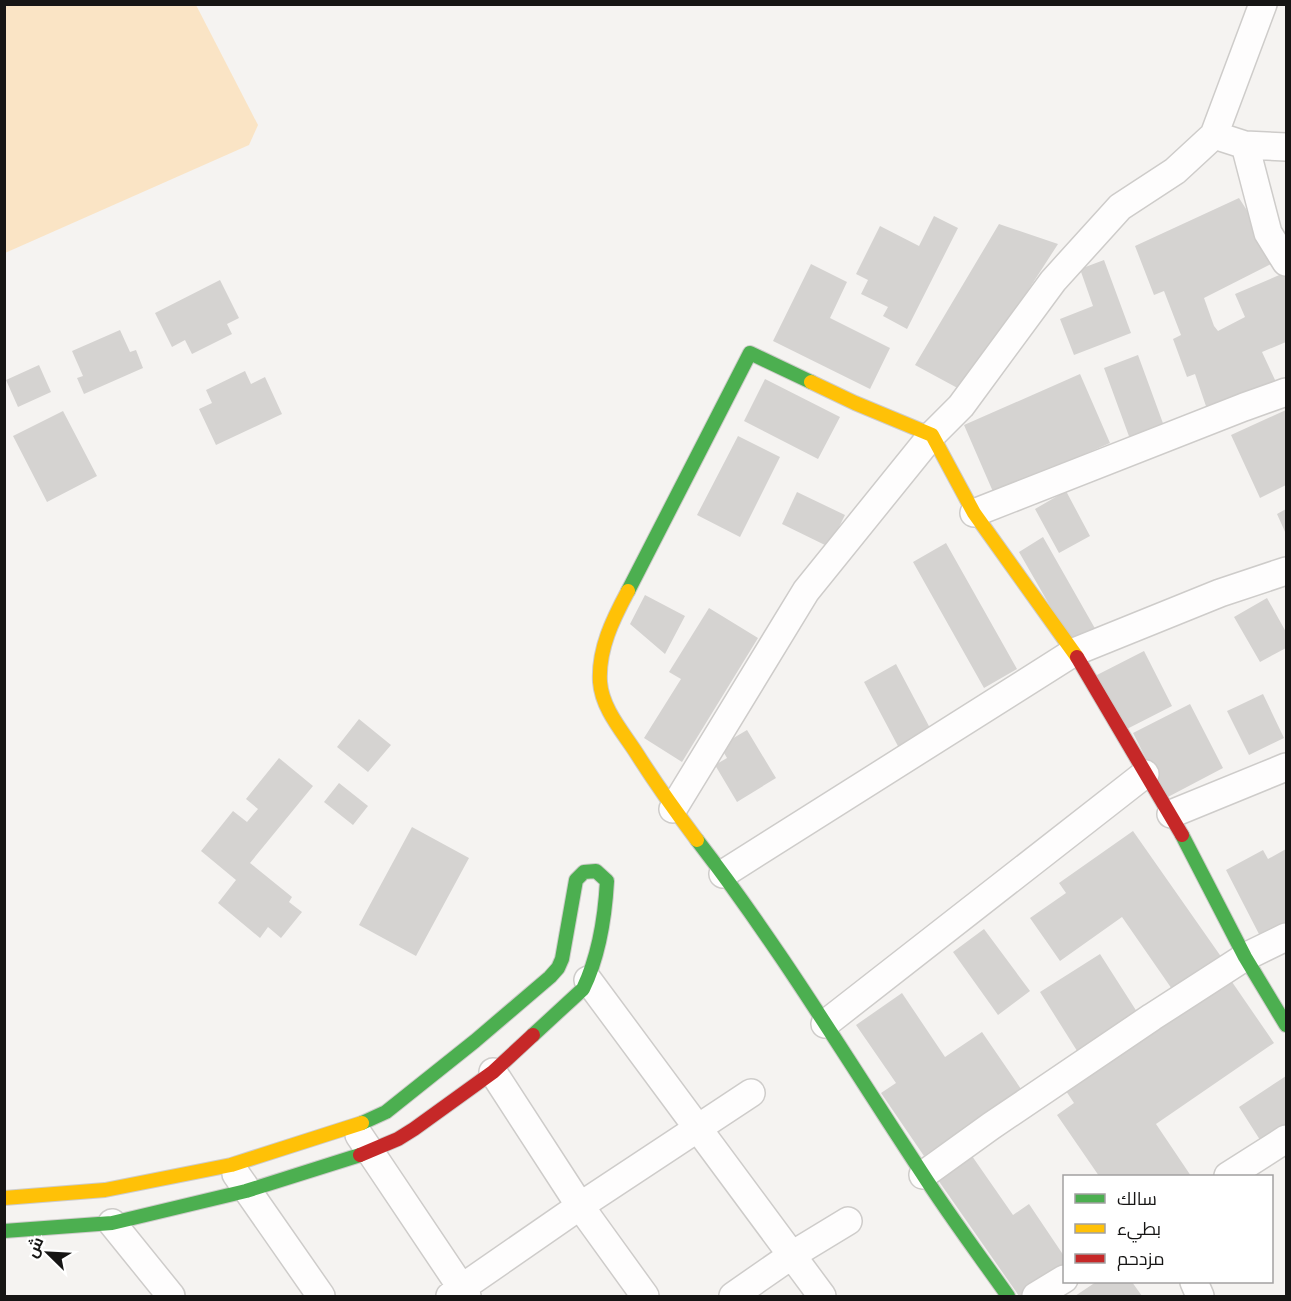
<svg xmlns="http://www.w3.org/2000/svg" width="1291" height="1301" font-family="'Nunito Sans',Cairo,sans-serif">
	<style>
		.green { fill: #fae4c5 }
		.building { fill: #d5d3d1 }
		.lines { fill: none; stroke-linecap: round; stroke-linejoin: round }
		.street-casing { stroke: #ceccca; stroke-width: 30 }
		.fast-casing { stroke: #ceccca; stroke-width: 16 }
		.slow-casing { stroke: #ceccca; stroke-width: 16 }
		.jam-casing { stroke: #ceccca; stroke-width: 16 }
		.street { stroke: #fefdfd; stroke-width: 27 }
		.fast { stroke: #4caf50; stroke-width: 14 }
		.slow { stroke: #ffc107; stroke-width: 14 }
		.jam { stroke: #c62828; stroke-width: 14 }
	</style>
	<rect width="100%" height="100%" fill="#f5f3f1"/>
	<path class="green" d="M 5,4 L 196,5 L 258,125 L 249,145 L 5,253 Z"/>
	<path class="building" d="M 1239,198 L 1279,260 L 1204,298 L 1214,326 L 1218,331 L 1245,317 L 1235,294 L 1284,273 L 1286,277 L 1286,342 L 1262,352 L 1276,382 L 1208,412 L 1195,374 L 1187,377 L 1173,339 L 1181,335 L 1164,291 L 1154,295 L 1135,246 Z
		M 934,216 L 958,228 L 907,329 L 883,316 L 888,307 L 861,294 L 868,280 L 856,274 L 880,226 L 919,246 Z
		M 999,224 L 1058,244 L 963,391 L 915,365 Z
		M 1104,260 L 1131,333 L 1074,355 L 1060,319 L 1093,306 L 1080,269 Z
		M 811,264 L 847,282 L 830,318 L 890,348 L 870,389 L 773,341 Z
		M 220,280 L 239,318 L 227,324 L 232,334 L 192,354 L 185,340 L 172,347 L 155,313 Z
		M 120,330 L 130,352 L 136,350 L 143,368 L 84,394 L 77,378 L 83,376 L 72,351 Z
		M 1138,355 L 1164,426 L 1130,439 L 1104,368 Z
		M 39,365 L 51,392 L 18,407 L 6,380 Z
		M 245,371 L 251,384 L 265,377 L 282,414 L 216,445 L 199,409 L 212,403 L 206,390 Z
		M 1080,374 L 1110,443 L 994,494 L 964,425 Z
		M 765,379 L 840,417 L 818,459 L 744,421 Z
		M 1286,410 L 1286,485 L 1260,498 L 1231,435 Z
		M 63,411 L 97,476 L 47,502 L 13,436 Z
		M 738,436 L 780,457 L 740,537 L 697,515 Z
		M 1066,491 L 1090,536 L 1059,553 L 1035,509 Z
		M 797,492 L 845,515 L 829,547 L 782,524 Z
		M 1286,509 L 1286,534 L 1277,514 Z
		M 1043,537 L 1097,632 L 1073,646 L 1019,552 Z
		M 946,543 L 1017,669 L 984,688 L 913,562 Z
		M 645,595 L 685,616 L 665,654 L 630,624 Z
		M 1267,598 L 1286,632 L 1286,648 L 1260,662 L 1234,617 Z
		M 709,608 L 758,638 L 682,762 L 644,738 L 681,679 L 669,672 Z
		M 1144,651 L 1172,706 L 1123,731 L 1095,676 Z
		M 896,664 L 931,730 L 899,748 L 864,682 Z
		M 1263,694 L 1284,738 L 1249,755 L 1227,711 Z
		M 1190,704 L 1223,768 L 1166,798 L 1133,733 Z
		M 359,719 L 391,745 L 368,772 L 337,747 Z
		M 747,730 L 776,778 L 737,802 L 715,765 L 727,758 L 720,746 Z
		M 279,758 L 313,786 L 250,863 L 292,897 L 289,902 L 302,912 L 281,938 L 268,927 L 260,938 L 218,903 L 236,880 L 201,851 L 233,811 L 247,822 L 258,809 L 246,799 Z
		M 339,783 L 368,806 L 353,825 L 324,802 Z
		M 412,827 L 469,858 L 416,956 L 359,925 Z
		M 1133,831 L 1222,958 L 1174,992 L 1122,917 L 1060,961 L 1030,918 L 1066,893 L 1059,883 Z
		M 1286,849 L 1286,923 L 1260,936 L 1226,870 L 1263,850 L 1268,859 Z
		M 984,929 L 1030,991 L 998,1015 L 953,952 Z
		M 1100,954 L 1139,1015 L 1079,1054 L 1040,992 Z
		M 1230,979 L 1274,1043 L 1156,1124 L 1191,1176 L 1099,1176 L 1057,1115 L 1074,1103 L 1066,1091 Z
		M 902,993 L 945,1057 L 982,1032 L 1021,1089 L 924,1156 L 881,1093 L 896,1083 L 856,1025 Z
		M 1286,1076 L 1286,1126 L 1262,1143 L 1239,1107 Z
		M 972,1156 L 1013,1215 L 1029,1204 L 1064,1256 L 1064,1272 L 1019,1296 L 938,1180 Z
		M 1096,1282 L 1132,1282 L 1142,1296 L 1075,1296 Z"/>
	<g class="lines">
		<defs>
			<path id="street" d="M 1214,135 L 1263,4
				M 1245,145 L 1268,233 L 1286,262
				M 974,513 L 1244,407 L 1286,392
				M 673,809 L 806,591 L 932,435 L 961,406 L 1053,281 L 1120,207 L 1175,171 L 1214,135 L 1245,145 L 1286,147
				M 1171,814 L 1286,767
				M 723,874 L 1074,652 L 1220,593 L 1286,571
				M 588,980 L 822,1296
				M 825,1024 L 1145,774
				M 493,1072 L 580,1206 L 645,1296
				M 359,1135 L 467,1296
				M 236,1174 L 321,1296
				M 923,1175 L 991,1126 L 1152,1017 L 1245,957 L 1286,937
				M 1228,1176 L 1286,1139
				M 112,1223 L 171,1296
				M 1194,1282 L 1200,1296
				M 450,1296 L 580,1206 L 751,1093
				M 733,1296 L 792,1255 L 848,1221
				M 1036,1296 L 1064,1279"/>
			<path id="fast" d="M 628,591 L 750,353 L 811,382
				M 1182,835 L 1245,957 L 1286,1025
				M 697,840 C 779,946 848,1061 922,1173 C 949,1215 979,1255 1008,1296
				M 362,1123 L 386,1112 L 475,1041 L 550,977 L 558,968 L 562,959 L 576,880 L 584,872 L 596,871 L 607,881 C 605,917 599,956 583,989 L 533,1035
				M 4,1231 L 112,1223 L 246,1191 L 360,1155"/>
			<path id="slow" d="M 811,382 L 855,403 L 932,435 L 974,513 L 1077,657
				M 628,591 C 613,619 598,649 600,682 C 602,709 623,732 637,754 C 656,784 676,812 697,840
				M 4,1198 L 105,1190 L 231,1165 L 362,1123"/>
			<path id="jam" d="M 1077,657 L 1182,835
				M 360,1155 L 398,1139 L 414,1129 L 493,1072 L 533,1035"/>
		</defs>
		<use href="#street" class="street-casing"/>
		<use href="#fast" class="fast-casing"/>
		<use href="#slow" class="slow-casing"/>
		<use href="#jam" class="jam-casing"/>
		<use href="#street" class="street"/>
		<use href="#fast" class="fast"/>
		<use href="#slow" class="slow"/>
		<use href="#jam" class="jam"/>
	</g>
	<rect width="1291" height="1301" fill="none" stroke="#161514" stroke-width="12"/>
	<rect x="1063" y="1175" width="210" height="108" fill="#ffffff" stroke="#a2a1a1" stroke-width="1.5"/>
	<rect x="1075" y="1194" width="30" height="9" fill="#4caf50" stroke="#a2a1a1" stroke-width="1.5"/>
	<text x="1117" y="1205" font-size="18" fill="#161514">سالك</text>
	<rect x="1075" y="1224" width="30" height="9" fill="#ffc107" stroke="#a2a1a1" stroke-width="1.5"/>
	<text x="1117" y="1235" font-size="18" fill="#161514">بطيء</text>
	<rect x="1075" y="1254" width="30" height="9" fill="#c62828" stroke="#a2a1a1" stroke-width="1.5"/>
	<text x="1117" y="1265" font-size="18" fill="#161514">مزدحم</text>
	<g transform="translate(48 1253) rotate(294)" stroke="#ffffff" stroke-width="4.5" paint-order="stroke">
	<path d="M0-4.5L10 22L0 15L-10 22Z" fill="#161514"/>
	<text y="-9" font-size="16" font-weight="bold" text-anchor="middle" fill="#161514">ش</text>
	</g>
</svg>
